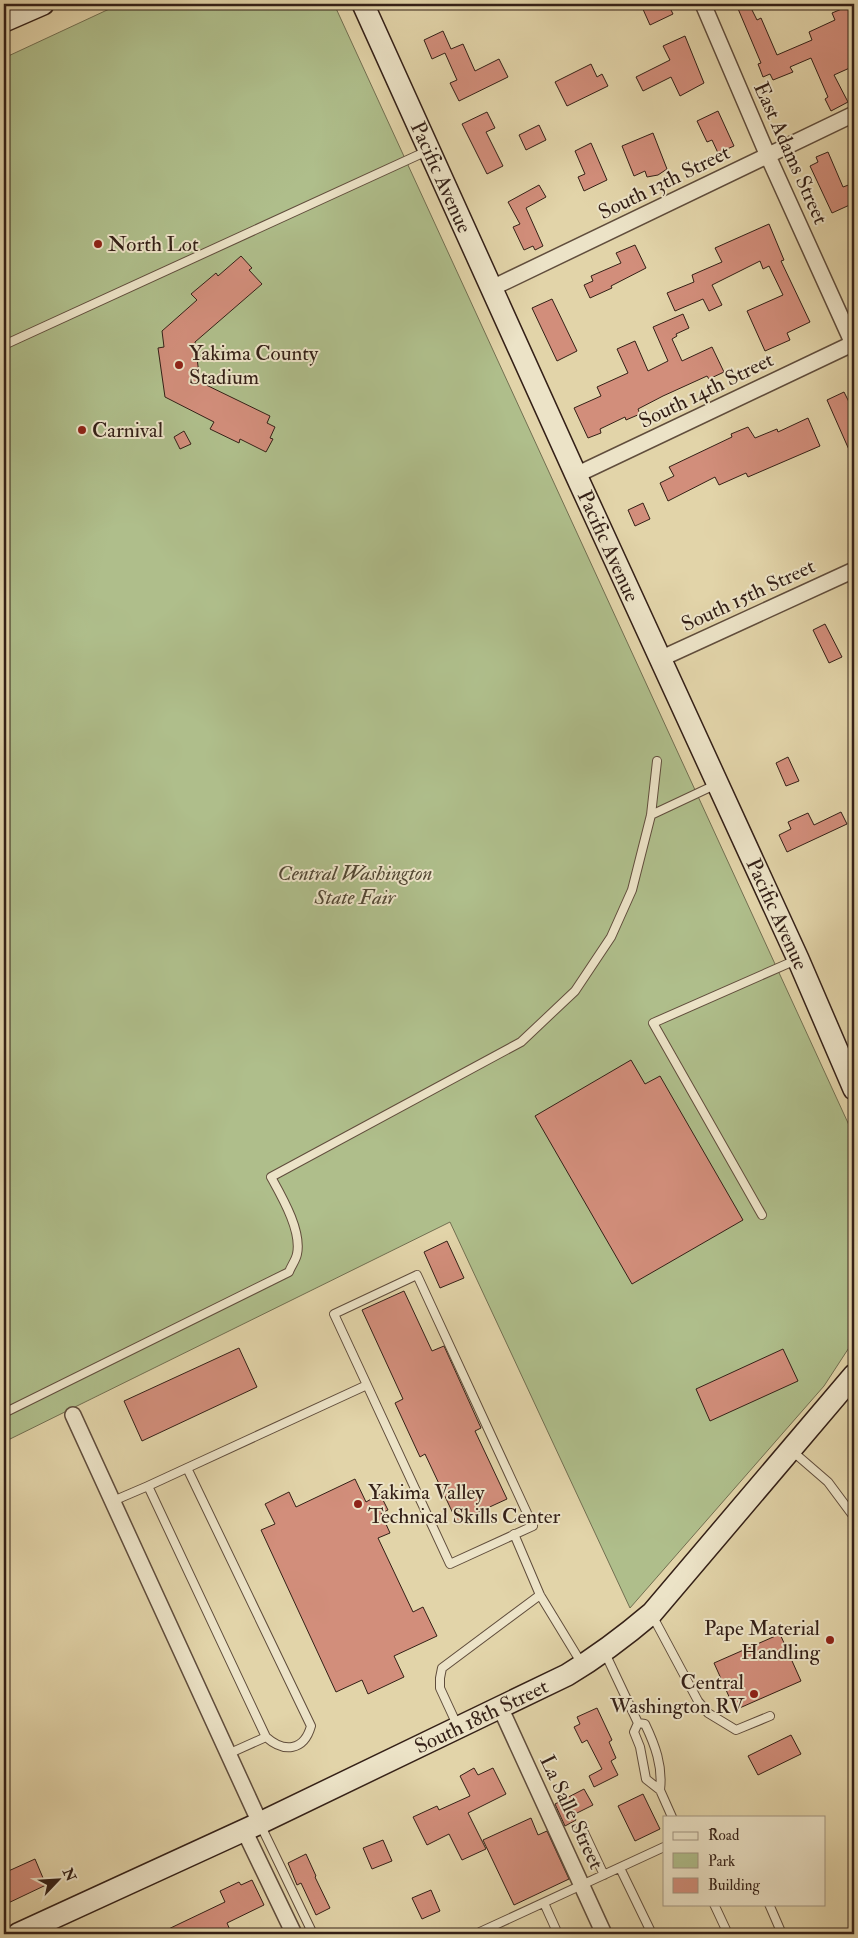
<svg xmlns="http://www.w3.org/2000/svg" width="858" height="1938" font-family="'IM FELL Double Pica',serif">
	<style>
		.green { fill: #afbe8b; stroke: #726f51 }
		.building { fill: #d28e7b; stroke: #342017 }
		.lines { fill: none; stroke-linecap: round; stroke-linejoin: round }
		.lane-casing { stroke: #604d3c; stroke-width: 10 }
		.street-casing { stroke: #604d3c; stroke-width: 18 }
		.secondary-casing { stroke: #342017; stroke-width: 24 }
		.lane { stroke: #ece3c7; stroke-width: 8 }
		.street { stroke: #ece3c7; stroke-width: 15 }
		.secondary { stroke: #ece3c7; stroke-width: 21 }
		.poi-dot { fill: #8f2418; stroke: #ece3c7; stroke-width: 2 }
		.labels { text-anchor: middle; stroke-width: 4; stroke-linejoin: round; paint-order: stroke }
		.street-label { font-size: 21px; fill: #342017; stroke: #ece3c7 }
		.poi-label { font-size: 21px; fill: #342017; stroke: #ece3c7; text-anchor: start }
		.park-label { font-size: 21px; font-style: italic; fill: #534834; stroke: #ece3c7 }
	</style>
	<rect width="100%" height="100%" fill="#e2d4a9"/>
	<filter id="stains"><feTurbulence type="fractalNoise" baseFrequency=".004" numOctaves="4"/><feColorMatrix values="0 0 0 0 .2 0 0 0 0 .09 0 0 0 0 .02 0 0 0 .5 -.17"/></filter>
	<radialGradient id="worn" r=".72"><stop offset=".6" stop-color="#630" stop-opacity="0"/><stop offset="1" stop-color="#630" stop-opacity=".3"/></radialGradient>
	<path class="green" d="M 120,4 L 334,4 L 854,1136 L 854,1340 L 824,1386 L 630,1608 L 450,1222 L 4,1442 L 4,58 Z"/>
	<path class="building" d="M 649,4 L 668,4 L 673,14 L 650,25 L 642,7 Z
		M 736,4 L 749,4 L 757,20 L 761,18 L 777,55 L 812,40 L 809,32 L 835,20 L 832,13 L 854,4 L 854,66 L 834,75 L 848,102 L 831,111 L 825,99 L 828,97 L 811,58 L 790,67 L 793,72 L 773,80 L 770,74 L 763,77 L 758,64 L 761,63 Z
		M 443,31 L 451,49 L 463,44 L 475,71 L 499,59 L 508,77 L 459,101 L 450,83 L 457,80 L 445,53 L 432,59 L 424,40 Z
		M 685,36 L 704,83 L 680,96 L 671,77 L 643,91 L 636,77 L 670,60 L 663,46 Z
		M 591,64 L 597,77 L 602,74 L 608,86 L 567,106 L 555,82 Z
		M 718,111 L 734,146 L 718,153 L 712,140 L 707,142 L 697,121 Z
		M 487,112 L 495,128 L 486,132 L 503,166 L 487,174 L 462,124 Z
		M 539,125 L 546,140 L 526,150 L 519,135 Z
		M 653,133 L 667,169 L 658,175 L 647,177 L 645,171 L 634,176 L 622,146 Z
		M 591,143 L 607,180 L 584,191 L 578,177 L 585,174 L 575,151 Z
		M 828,152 L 843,187 L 854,183 L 854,203 L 832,213 L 810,166 L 818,162 L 816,157 Z
		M 539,185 L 546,197 L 526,208 L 543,246 L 535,250 L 533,246 L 524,250 L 513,227 L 520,224 L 508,202 Z
		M 769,224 L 784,260 L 781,261 L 810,322 L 787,333 L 790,340 L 765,351 L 747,311 L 783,295 L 769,266 L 763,269 L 760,261 L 712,285 L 722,305 L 709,311 L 703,299 L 675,311 L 667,293 L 694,282 L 692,275 L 722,262 L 715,248 Z
		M 635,245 L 646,268 L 611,286 L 612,288 L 590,298 L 584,285 L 593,281 L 591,276 L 621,263 L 616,253 Z
		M 241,256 L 252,268 L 249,270 L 262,284 L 195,342 L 200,382 L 270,416 L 267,423 L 275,427 L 270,438 L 273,439 L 266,452 L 240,439 L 239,443 L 210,429 L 214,422 L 165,397 L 158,348 L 164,347 L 162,331 L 197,300 L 191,294 L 216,273 L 218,276 Z
		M 552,299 L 577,351 L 557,361 L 532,308 Z
		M 683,314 L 689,328 L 676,334 L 677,336 L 672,339 L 682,361 L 712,347 L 724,372 L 709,379 L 707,376 L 663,396 L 638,409 L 640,414 L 626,420 L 625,417 L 600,429 L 601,433 L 588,438 L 574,408 L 601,396 L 597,387 L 628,373 L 617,349 L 635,341 L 648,371 L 668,361 L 653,327 Z
		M 844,392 L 849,402 L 854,400 L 854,461 L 827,400 Z
		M 808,418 L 820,446 L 748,477 L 746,473 L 719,485 L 715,477 L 668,501 L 660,483 L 674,476 L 669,467 L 732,437 L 731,434 L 748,427 L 755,438 L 777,429 L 778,432 Z
		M 184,431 L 191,444 L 180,449 L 174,437 Z
		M 643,503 L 650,519 L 635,526 L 628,510 Z
		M 825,624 L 842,657 L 829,663 L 813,630 Z
		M 788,757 L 799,781 L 786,786 L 776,763 Z
		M 841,812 L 847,824 L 787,852 L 779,835 L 791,829 L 788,822 L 808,813 L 814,825 Z
		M 631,1060 L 645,1084 L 660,1076 L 743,1220 L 632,1284 L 535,1116 Z
		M 447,1241 L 464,1278 L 440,1288 L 424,1252 Z
		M 404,1291 L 432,1351 L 444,1346 L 481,1428 L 475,1431 L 507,1499 L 457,1522 L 425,1454 L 420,1457 L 395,1403 L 403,1399 L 362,1310 Z
		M 239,1348 L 257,1387 L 142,1441 L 124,1401 Z
		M 783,1349 L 798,1381 L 710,1421 L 696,1389 Z
		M 355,1479 L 366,1502 L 380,1494 L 388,1510 L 381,1513 L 390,1533 L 378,1538 L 413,1612 L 423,1607 L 437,1636 L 394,1656 L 404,1677 L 368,1694 L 362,1680 L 336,1692 L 261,1530 L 275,1524 L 265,1504 L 289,1492 L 296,1507 Z
		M 780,1634 L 801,1681 L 735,1710 L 714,1663 Z
		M 597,1708 L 612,1740 L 609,1742 L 616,1758 L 611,1761 L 618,1775 L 594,1787 L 589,1776 L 602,1769 L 587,1740 L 582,1743 L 574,1727 L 580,1724 L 577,1717 Z
		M 791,1735 L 801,1754 L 758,1775 L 748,1756 Z
		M 474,1768 L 478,1775 L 493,1768 L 506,1794 L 468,1813 L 486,1849 L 462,1860 L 449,1834 L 427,1845 L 413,1817 L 437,1806 L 439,1810 L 470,1796 L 460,1776 Z
		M 584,1789 L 593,1805 L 573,1815 L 576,1820 L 565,1826 L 555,1804 Z
		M 643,1794 L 660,1829 L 635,1841 L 618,1806 Z
		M 531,1818 L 538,1835 L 547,1831 L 569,1879 L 514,1905 L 483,1840 Z
		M 383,1840 L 392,1861 L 372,1869 L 363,1848 Z
		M 306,1854 L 316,1876 L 315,1877 L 330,1908 L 316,1915 L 301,1883 L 297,1885 L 288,1863 Z
		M 35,1859 L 46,1885 L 4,1905 L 4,1873 Z
		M 252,1880 L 264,1905 L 227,1923 L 230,1930 L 221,1934 L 158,1934 L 225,1902 L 220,1891 L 239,1882 L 241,1885 Z
		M 431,1890 L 440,1911 L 422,1919 L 412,1898 Z"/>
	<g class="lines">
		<defs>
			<path id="lane" d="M 4,345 L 427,151
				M 651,815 L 717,784
				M 762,1215 L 653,1023 L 796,960
				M 4,1413 L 289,1272 C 291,1266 296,1260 297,1254 C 302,1231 282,1197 271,1177 L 521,1042 L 575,991 L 611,937 L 632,890 L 651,815 L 657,761
				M 791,1450 L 828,1482 L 854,1517
				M 187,1468 L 367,1385 L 450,1564 L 533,1526 L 417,1275 L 334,1314 L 367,1385
				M 113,1501 L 148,1486
				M 514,1534 L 540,1595 L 582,1664
				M 652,1615 L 698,1701 L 708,1713 L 736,1730 L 770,1716
				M 605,1653 L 638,1723
				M 638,1723 L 645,1724 C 655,1745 663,1766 660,1790 L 646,1779 L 640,1747 L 634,1732 Z
				M 458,1727 L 440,1688 L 440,1678 L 442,1668 L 540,1595
				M 228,1754 L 266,1737 C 284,1753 304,1751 311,1726 L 187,1468 L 148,1486 L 266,1737
				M 660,1790 L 672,1817
				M 260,1824 L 313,1934
				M 581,1826 L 604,1875
				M 620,1868 L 652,1934
				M 544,1903 L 558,1934
				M 714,1904 L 728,1934
				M 769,1904 L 782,1934
				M 480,1932 L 664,1847"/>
			<path id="street" d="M 703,4 L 768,156 L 854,346
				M 492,288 L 854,114
				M 576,475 L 854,343
				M 660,659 L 854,570
				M 73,1415 L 260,1823
				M 500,1707 L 604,1934
				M 244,1830 L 294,1934"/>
			<g id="secondary">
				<path id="s1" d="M 363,4 L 576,475 L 798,959 L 854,1089"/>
				<path d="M 4,21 L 43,4"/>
				<path id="s2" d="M 18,1934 L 260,1823 L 567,1675 C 597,1657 625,1636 652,1613 L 854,1375"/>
			</g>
		</defs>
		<use href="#lane" class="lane-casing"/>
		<use href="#street" class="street-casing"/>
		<use href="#secondary" class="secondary-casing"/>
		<use href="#lane" class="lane"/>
		<use href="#street" class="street"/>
		<use href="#secondary" class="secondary"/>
	</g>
	<g class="poi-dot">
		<circle cx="98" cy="244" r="5"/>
		<circle cx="179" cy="365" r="5"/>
		<circle cx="82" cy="430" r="5"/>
		<circle cx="358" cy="1504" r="5"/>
		<circle cx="830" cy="1640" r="5"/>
		<circle cx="754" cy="1694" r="5"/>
	</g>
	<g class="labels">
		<g class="street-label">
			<text transform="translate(791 153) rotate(66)" y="7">East Adams Street</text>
			<text dy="7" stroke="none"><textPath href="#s1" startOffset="190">Pacific Avenue</textPath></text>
			<text transform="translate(664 182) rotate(-26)" y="7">South 13th Street</text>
			<text transform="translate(706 390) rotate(-26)" y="7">South 14th Street</text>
			<text dy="7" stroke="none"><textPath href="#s1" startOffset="595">Pacific Avenue</textPath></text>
			<text transform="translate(748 595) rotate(-25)" y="7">South 15th Street</text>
			<text dy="7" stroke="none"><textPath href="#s1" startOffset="1000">Pacific Avenue</textPath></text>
			<text dy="7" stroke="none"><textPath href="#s2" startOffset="512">South 18th Street</textPath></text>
			<text transform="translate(572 1812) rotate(65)" y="7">La Salle Street</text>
		</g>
		<g class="poi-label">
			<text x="108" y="251">North Lot</text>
			<text x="189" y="360">Yakima County<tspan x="189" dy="24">Stadium</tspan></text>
			<text x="92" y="437">Carnival</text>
			<text x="368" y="1499">Yakima Valley<tspan x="368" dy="24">Technical Skills Center</tspan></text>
			<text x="820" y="1635" text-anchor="end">Pape Material<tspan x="820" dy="24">Handling</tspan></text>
			<text x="744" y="1689" text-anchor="end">Central<tspan x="744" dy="24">Washington RV</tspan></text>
		</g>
		<g class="park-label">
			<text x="355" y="880">Central Washington<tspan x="355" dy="24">State Fair</tspan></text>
		</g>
	</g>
	<rect width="858" height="1938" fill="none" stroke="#e2d4a9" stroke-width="20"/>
	<rect x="5" y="5" width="848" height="1928" fill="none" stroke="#342017" stroke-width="2.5"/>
	<rect x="10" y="10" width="838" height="1918" fill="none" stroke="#342017"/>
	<rect x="663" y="1816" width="162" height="90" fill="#ece3c7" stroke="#a29581"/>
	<rect x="673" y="1832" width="25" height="8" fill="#ece3c7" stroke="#a29581"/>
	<text x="708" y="1840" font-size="15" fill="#342017">Road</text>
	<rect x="673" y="1853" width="25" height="15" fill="#afbe8b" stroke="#a29581"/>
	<text x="708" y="1866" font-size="15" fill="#342017">Park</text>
	<rect x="673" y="1878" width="25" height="15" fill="#d28e7b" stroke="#a29581"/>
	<text x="708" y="1890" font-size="15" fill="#342017">Building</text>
	<g transform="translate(58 1880) rotate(65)" stroke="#ece3c7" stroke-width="4" paint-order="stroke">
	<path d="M0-4L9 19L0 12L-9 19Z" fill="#342017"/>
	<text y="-8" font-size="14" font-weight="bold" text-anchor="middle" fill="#342017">N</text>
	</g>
	<rect width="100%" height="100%" filter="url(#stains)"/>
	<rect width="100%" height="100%" fill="url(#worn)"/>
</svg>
